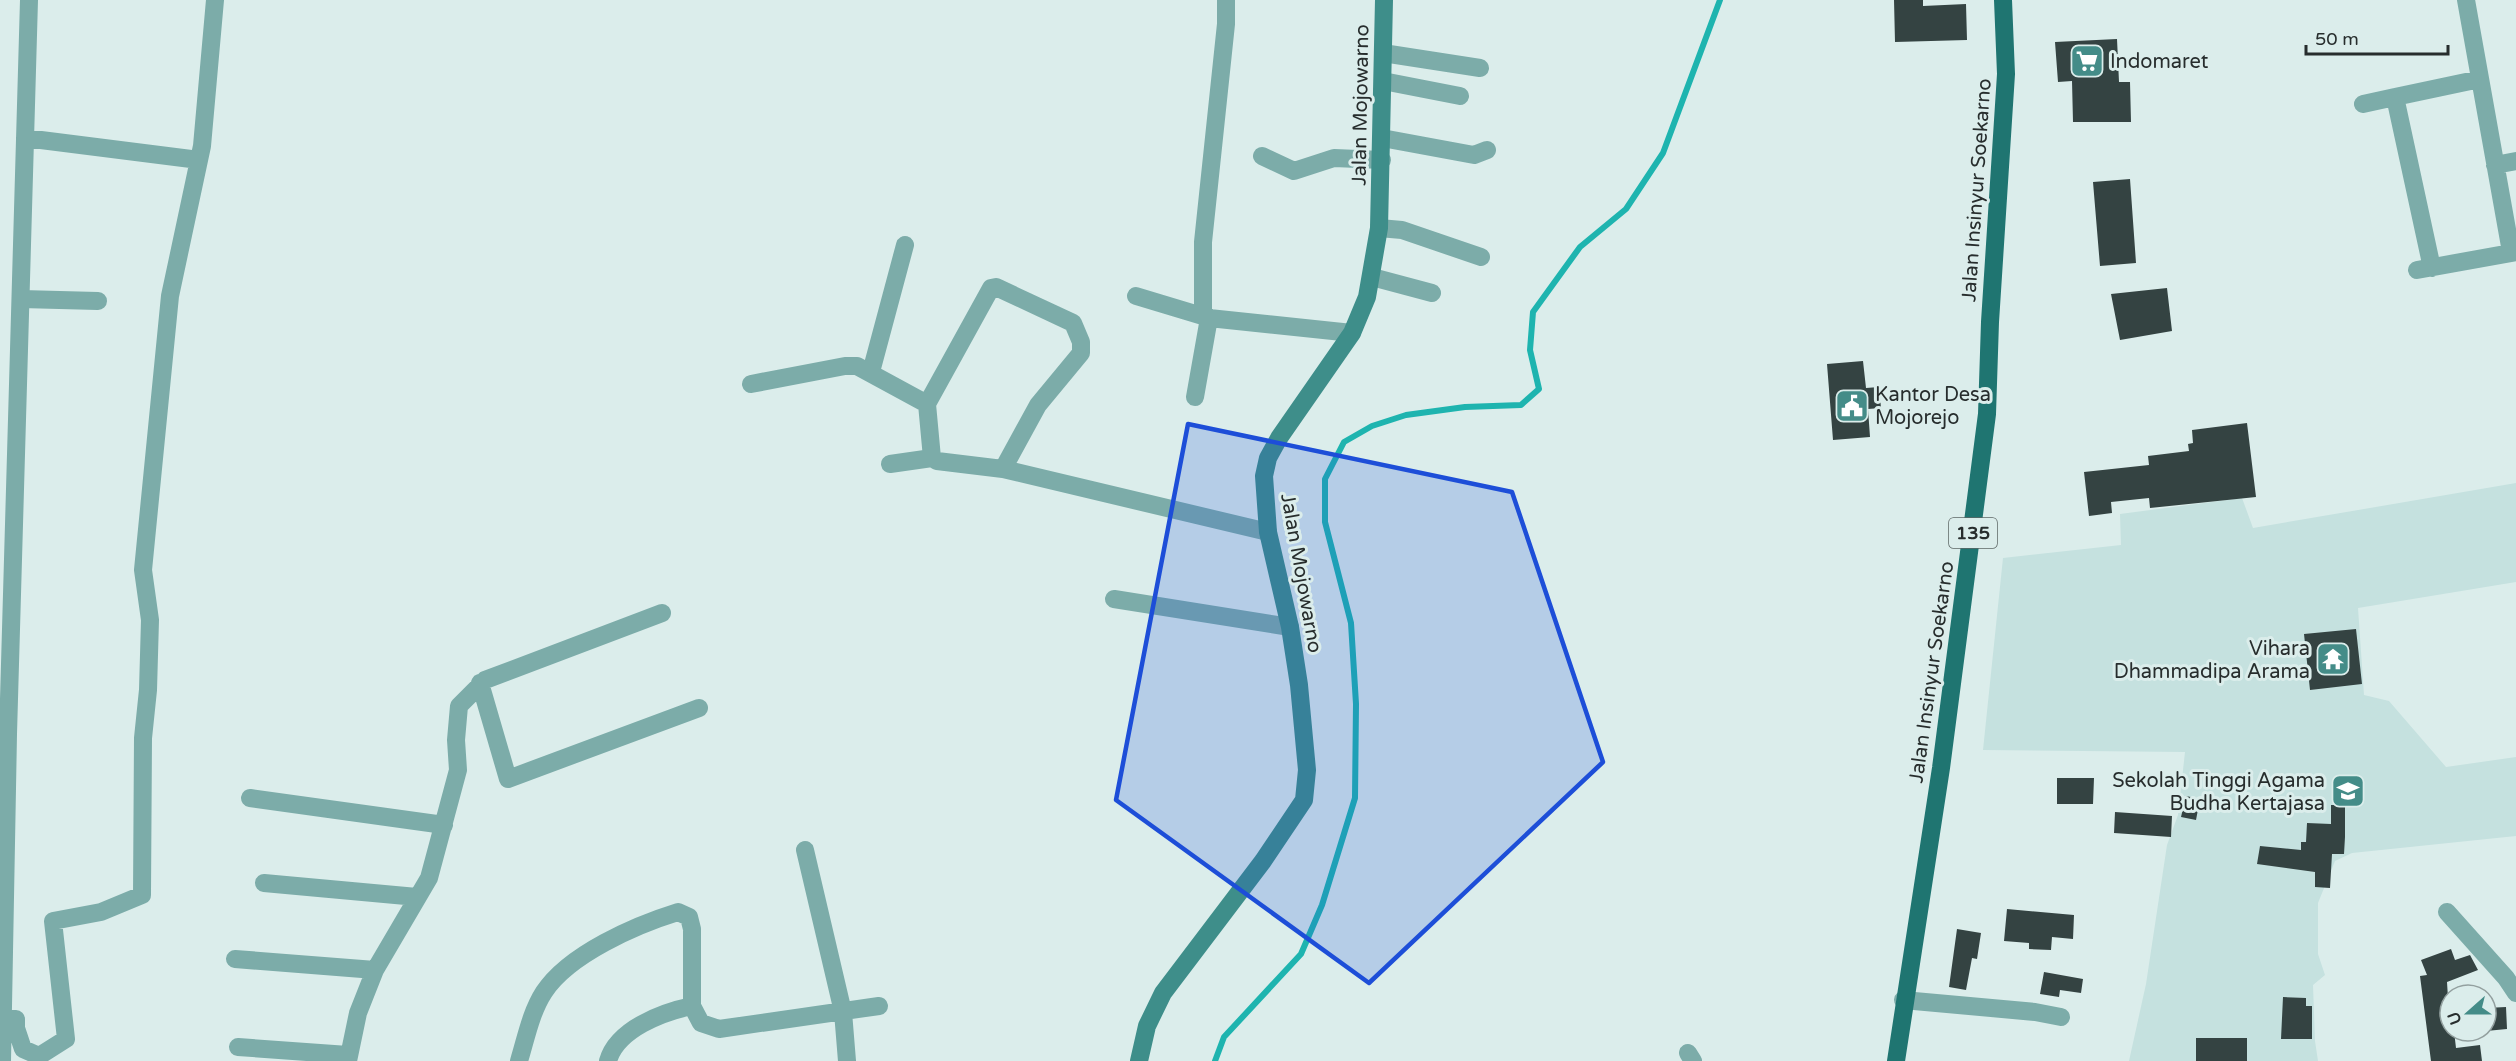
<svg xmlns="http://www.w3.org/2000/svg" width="2516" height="1061" font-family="'Varela Round',sans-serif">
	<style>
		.built { fill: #c5e1df }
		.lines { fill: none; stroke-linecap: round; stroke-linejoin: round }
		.stream { stroke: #1eb4af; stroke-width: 6 }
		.building { fill: #344342 }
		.street { stroke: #7caca9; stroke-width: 18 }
		.secondary { stroke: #3e8e8a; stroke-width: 18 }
		.primary { stroke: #1f7571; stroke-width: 18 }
		.marked { fill: #1d4ed8; fill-opacity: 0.2; stroke: #1d4ed8; stroke-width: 4.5; stroke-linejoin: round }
		.labels { text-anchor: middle; stroke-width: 6; stroke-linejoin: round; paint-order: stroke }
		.shield { fill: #dbedeb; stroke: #5d6766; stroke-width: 1.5 }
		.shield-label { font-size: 18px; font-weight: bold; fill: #272d2d }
		.poi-label { font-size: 20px; fill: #272d2d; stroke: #dbedeb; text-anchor: start }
		.street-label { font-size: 20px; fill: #272d2d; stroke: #dbedeb }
	</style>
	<rect width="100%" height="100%" fill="#dbedeb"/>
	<path class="built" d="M 2516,483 L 2516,582 L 2358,608 L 2364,695 L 2389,701 L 2446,767 L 2516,757 L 2516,836 L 2352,853 L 2335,861 L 2318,903 L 2318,954 L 2325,975 L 2313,985 L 2315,1041 L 2318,1061 L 2129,1061 L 2146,984 L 2167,845 L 2178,815 L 2185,752 L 1983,750 L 2003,558 L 2121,545 L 2120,514 L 2242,498 L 2253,528 Z"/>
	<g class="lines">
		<path class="stream" d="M 1215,1061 L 1224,1037 L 1301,954 L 1322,905 L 1355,798 L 1356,704 L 1351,623 L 1325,522 L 1325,479 L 1344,442 L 1372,426 L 1406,415 L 1465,407 L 1521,405 L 1539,389 L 1530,350 L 1533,312 L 1580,247 L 1626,209 L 1663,153 L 1720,0"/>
	</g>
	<path class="building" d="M 1894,0 L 1923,0 L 1923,6 L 1966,4 L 1967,40 L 1895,42 Z
		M 2117,39 L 2119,82 L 2130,82 L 2131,122 L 2073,122 L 2072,81 L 2058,82 L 2055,42 Z
		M 2130,179 L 2136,263 L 2100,266 L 2093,182 Z
		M 2167,288 L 2172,331 L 2120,340 L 2111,294 Z
		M 1863,361 L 1866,388 L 1879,387 L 1881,408 L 1868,409 L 1870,437 L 1833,440 L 1827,364 Z
		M 2247,423 L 2256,497 L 2150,508 L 2149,498 L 2111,502 L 2112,513 L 2089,516 L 2084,472 L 2149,465 L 2148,456 L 2189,451 L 2188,444 L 2193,443 L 2192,430 Z
		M 2356,629 L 2362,684 L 2310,690 L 2304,634 Z
		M 2057,778 L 2094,778 L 2093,804 L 2057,804 Z
		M 2186,796 L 2200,799 L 2196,820 L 2181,817 Z
		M 2331,805 L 2345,805 L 2345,837 L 2344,854 L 2332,854 L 2330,888 L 2315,887 L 2315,872 L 2257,864 L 2260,846 L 2301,850 L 2301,842 L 2306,842 L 2307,823 L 2331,824 Z
		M 2115,812 L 2172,816 L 2171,837 L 2114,833 Z
		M 2007,909 L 2074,915 L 2073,939 L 2052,937 L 2051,950 L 2029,949 L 2029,943 L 2004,941 Z
		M 1957,929 L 1981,933 L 1977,959 L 1972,958 L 1966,990 L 1949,987 Z
		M 2451,949 L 2455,960 L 2470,955 L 2478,970 L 2447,982 L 2450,1031 L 2454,1031 L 2456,1048 L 2480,1045 L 2482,1061 L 2431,1061 L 2420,976 L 2427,975 L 2421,960 Z
		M 2044,972 L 2083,979 L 2081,993 L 2060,990 L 2059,997 L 2040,994 Z
		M 2283,997 L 2306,998 L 2306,1006 L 2312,1006 L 2312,1039 L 2281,1039 Z
		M 2506,1007 L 2507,1029 L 2486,1031 L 2486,1008 Z
		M 2196,1038 L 2247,1038 L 2247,1061 L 2196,1061 Z"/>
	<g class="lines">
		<path class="street" d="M 1226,0 L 1226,24 L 1203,242 L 1203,312 L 1209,318 L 1352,333
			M 2466,0 L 2511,252
			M 1383,53 L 1480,68
			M 1383,81 L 1460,96
			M 2363,104 L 2395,97
			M 25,138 L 199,160
			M 1382,138 L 1474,155 L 1487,150
			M 1262,156 L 1294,171 L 1334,158 L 1382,160
			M 2495,165 L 2516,161
			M 1379,228 L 1402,230 L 1481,257
			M 2432,268 L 2395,97 L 2480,79
			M 2417,270 L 2516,252
			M 1372,277 L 1432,293
			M 1136,296 L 1209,318 L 1195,397
			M 21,299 L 98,301
			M 871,372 L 905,245
			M 751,384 L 845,366 L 857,366 L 927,404 L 932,458 L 937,461 L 1003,469 L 1268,532
			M 927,404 L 991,288 L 996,287 L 1073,323 L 1081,342 L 1081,353 L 1038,405 L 1003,469
			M 890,464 L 932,458
			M 1114,599 L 1290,627
			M 480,683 L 508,779 L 699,708
			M 250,798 L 444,825
			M 805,850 L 843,1012 L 847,1061
			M 264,883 L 417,897
			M 2447,912 L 2506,978 L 2516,993
			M 235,959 L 375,970
			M 1903,1000 L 2035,1012 L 2061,1017
			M 2,1019 L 16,1019 L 16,1028 L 23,1049 L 39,1056 L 66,1039 L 53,921 L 101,912 L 142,895 L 143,738 L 148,690 L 150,620 L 143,570 L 170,296 L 202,146 L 215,0
			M 238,1047 L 348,1055
			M 1688,1053 L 1693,1061
			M 2,1061 L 8,734 L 29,0
			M 348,1061 L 358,1013 L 375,970 L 429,878 L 458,770 L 456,740 L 459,706 L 485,680 L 662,613
			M 519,1061 C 526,1038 531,1012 544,992 C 569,954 636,925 678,912 L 689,917 L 692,929 L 692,1006
			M 608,1061 C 617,1029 663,1012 692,1006 L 701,1023 L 719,1029 L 879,1006"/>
		<path class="secondary" d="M 1139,1061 L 1147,1026 L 1163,993 L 1263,861 L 1304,800 L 1307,770 L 1299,685 L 1290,627 L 1268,532 L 1264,476 L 1268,458 L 1279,438 L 1352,333 L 1367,297 L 1379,228 L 1384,0"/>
		<path class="primary" d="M 1896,1061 L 1941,768 L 1987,414 L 1990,322 L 2006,74 L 2003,0"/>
	</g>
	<path class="marked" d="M 1188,424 L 1512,492 L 1603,762 L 1369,983 L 1116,800 Z"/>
	<defs>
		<symbol id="supermarket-square" viewBox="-11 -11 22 22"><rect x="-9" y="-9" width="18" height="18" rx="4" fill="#448c88" stroke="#dbedeb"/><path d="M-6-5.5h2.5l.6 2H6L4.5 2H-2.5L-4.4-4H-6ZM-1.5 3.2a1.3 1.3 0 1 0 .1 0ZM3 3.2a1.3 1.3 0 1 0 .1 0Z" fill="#fff"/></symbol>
		<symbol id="civic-square" viewBox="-11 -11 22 22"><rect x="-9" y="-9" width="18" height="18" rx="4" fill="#448c88" stroke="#dbedeb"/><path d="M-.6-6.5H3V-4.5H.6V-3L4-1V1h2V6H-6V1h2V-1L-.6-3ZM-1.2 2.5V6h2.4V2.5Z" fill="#fff"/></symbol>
		<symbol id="temple-square" viewBox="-11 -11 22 22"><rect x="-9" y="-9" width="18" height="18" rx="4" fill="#448c88" stroke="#dbedeb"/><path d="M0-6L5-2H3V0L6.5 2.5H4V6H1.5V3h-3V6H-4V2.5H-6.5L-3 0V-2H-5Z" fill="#fff"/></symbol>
		<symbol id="university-square" viewBox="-11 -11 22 22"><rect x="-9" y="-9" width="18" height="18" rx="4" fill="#448c88" stroke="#dbedeb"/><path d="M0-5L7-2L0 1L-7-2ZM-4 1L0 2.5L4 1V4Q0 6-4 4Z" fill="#fff"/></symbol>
	</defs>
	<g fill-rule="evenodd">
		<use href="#supermarket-square" x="2068" y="42" width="38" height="38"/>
		<use href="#civic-square" x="1833" y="387" width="38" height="38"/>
		<use href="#temple-square" x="2314" y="640" width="38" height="38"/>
		<use href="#university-square" x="2329" y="772" width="38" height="38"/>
	</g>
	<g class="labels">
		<rect class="shield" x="1949" y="518" width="48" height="30" rx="4.5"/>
		<g class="shield-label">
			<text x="1973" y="539">135</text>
		</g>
		<g class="poi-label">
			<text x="2110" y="68">Indomaret</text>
			<text x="1875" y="401">Kantor Desa<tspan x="1875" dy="23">Mojorejo</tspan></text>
			<text x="2310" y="655" text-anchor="end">Vihara<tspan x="2310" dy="23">Dhammadipa Arama</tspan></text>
			<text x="2325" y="787" text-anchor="end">Sekolah Tinggi Agama<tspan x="2325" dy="23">Budha Kertajasa</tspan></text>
		</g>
		<g class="street-label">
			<text transform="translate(1360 105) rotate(-89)" y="7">Jalan Mojowarno</text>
			<text transform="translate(1976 190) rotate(-86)" y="7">Jalan Insinyur Soekarno</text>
			<text transform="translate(1302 573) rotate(80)" y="7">Jalan Mojowarno</text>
			<text transform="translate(1931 672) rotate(-82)" y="7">Jalan Insinyur Soekarno</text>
		</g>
	</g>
	<g transform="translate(2468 1013) rotate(249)"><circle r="28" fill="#dbedeb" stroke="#93a09f" stroke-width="1.5"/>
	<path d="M0-4.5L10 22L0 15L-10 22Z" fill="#448c88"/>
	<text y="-9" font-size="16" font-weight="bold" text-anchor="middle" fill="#272d2d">U</text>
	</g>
	<path d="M2306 45v9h142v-9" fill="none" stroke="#272d2d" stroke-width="3"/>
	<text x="2315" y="45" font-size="18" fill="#272d2d" stroke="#dbedeb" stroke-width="4.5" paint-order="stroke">50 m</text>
</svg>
